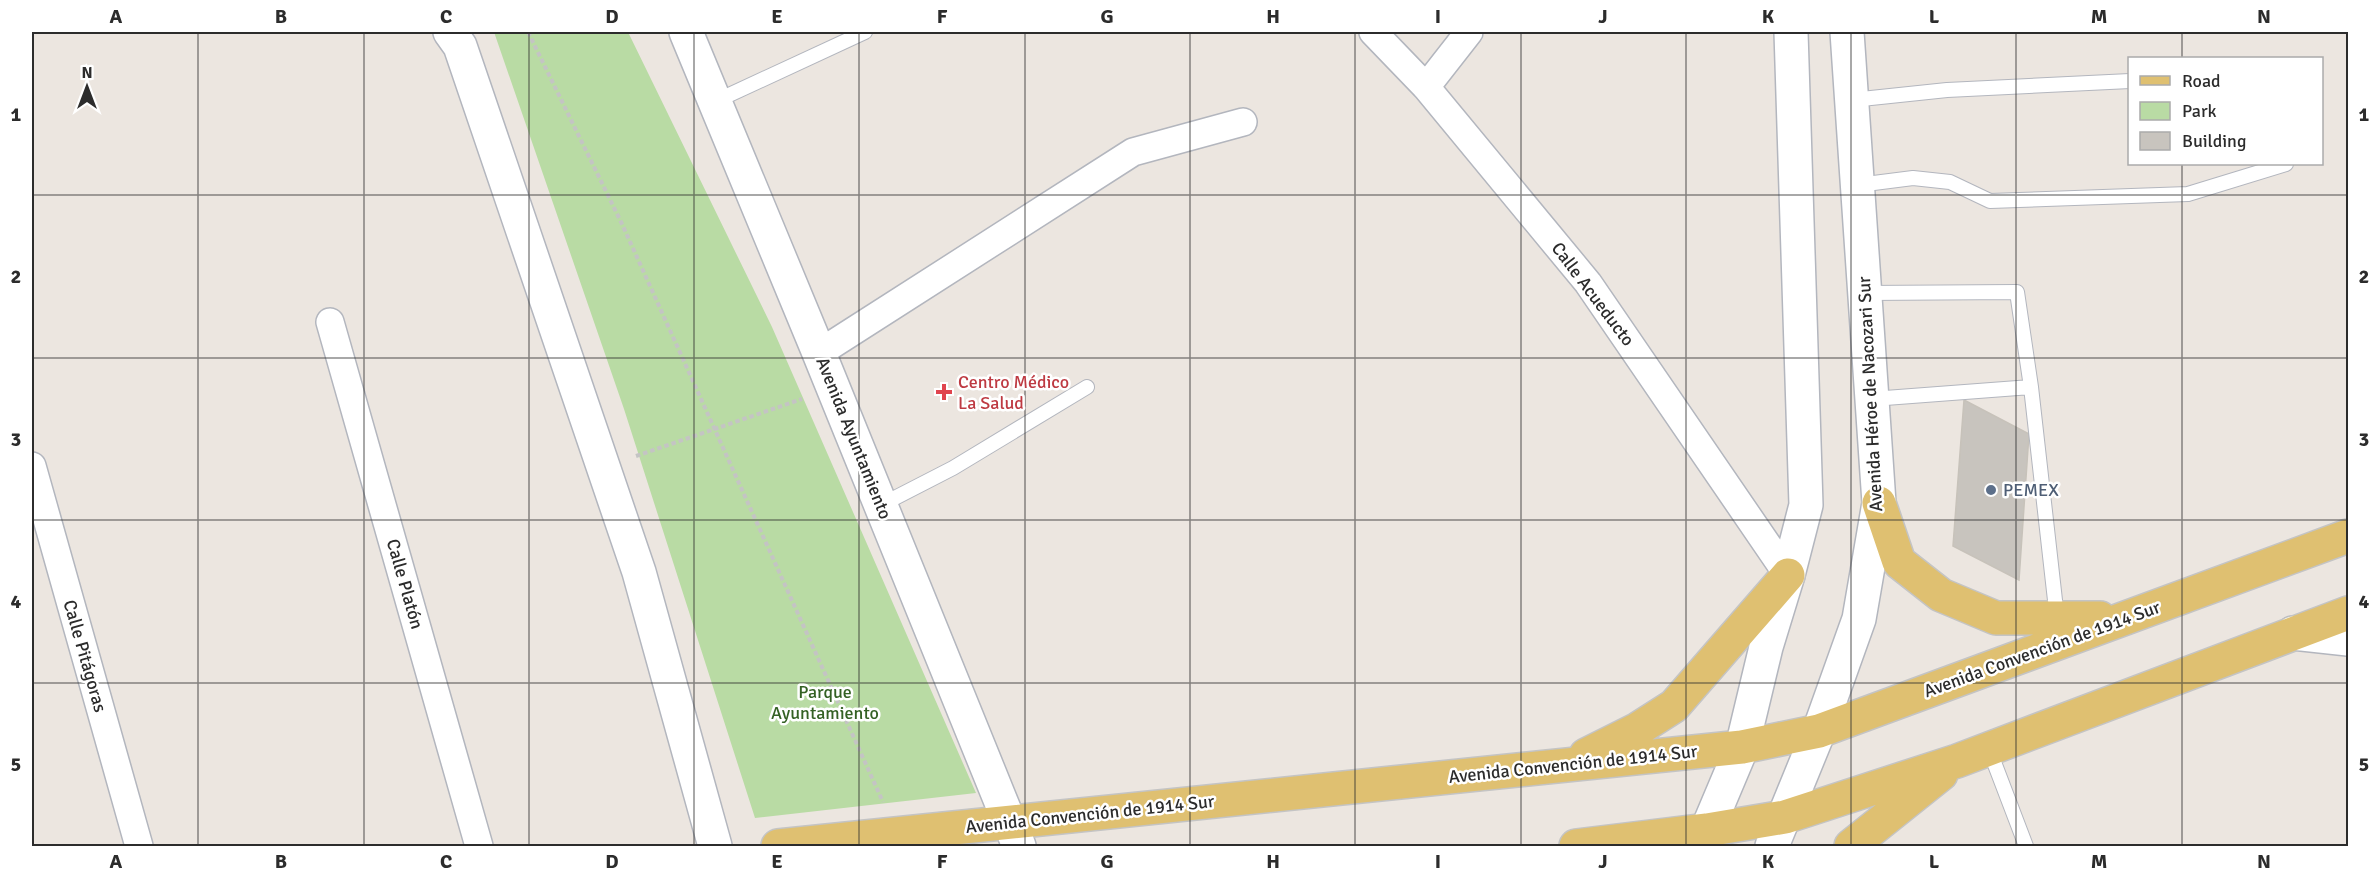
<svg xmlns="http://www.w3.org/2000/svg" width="2380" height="878" font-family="Signika,sans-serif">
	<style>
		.green { fill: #b9dba4 }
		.building { fill: #c8c4be; stroke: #c7c2ba; stroke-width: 1.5 }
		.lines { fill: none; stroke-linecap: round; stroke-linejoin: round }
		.lane-casing { stroke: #b3b6be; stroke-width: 16 }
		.street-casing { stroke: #b3b6be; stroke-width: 30 }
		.secondary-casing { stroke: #b3b6be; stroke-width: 36 }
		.primary-casing { stroke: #c4c4c4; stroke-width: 36 }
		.path { stroke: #c4c4c4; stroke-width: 4; stroke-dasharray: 4.5 3; stroke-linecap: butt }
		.lane { stroke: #fff; stroke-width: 14 }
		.street { stroke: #fff; stroke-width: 27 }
		.secondary { stroke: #fff; stroke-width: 33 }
		.primary { stroke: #dfc071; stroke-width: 33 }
		.grid { fill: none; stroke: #2c2c2c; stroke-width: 1.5; stroke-opacity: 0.55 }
		.health-dot { fill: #e0444e; stroke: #fff; stroke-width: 2 }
		.service-dot { fill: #5c6f8a; stroke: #fff; stroke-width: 2 }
		.labels { text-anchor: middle; stroke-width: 5; stroke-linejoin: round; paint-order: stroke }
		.street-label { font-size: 18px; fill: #2c2c2c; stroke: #fff }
		.health-label { font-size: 18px; fill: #be3a42; stroke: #fff; text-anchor: start }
		.service-label { font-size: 18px; fill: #4e5e75; stroke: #fff; text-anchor: start }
		.park-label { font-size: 18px; fill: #346124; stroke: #fff }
		.neatline { fill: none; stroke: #2c2c2c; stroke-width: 2 }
		.grid-label { font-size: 20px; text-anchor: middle; font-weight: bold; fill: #2c2c2c }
	</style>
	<rect width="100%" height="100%" fill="#ece6e0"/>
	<path class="green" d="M 494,32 L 628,32 L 772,327 L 976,793 L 755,818 L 624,409 Z"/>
	<path class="building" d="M 1964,400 L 2029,434 L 2019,580 L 1953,546 Z"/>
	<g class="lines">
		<defs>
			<path id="lane" d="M 1852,100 L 1947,90 L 2130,81
				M 716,101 L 865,32
				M 1858,185 L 1913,178 L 1950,182 L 1990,201 L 2188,194 L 2286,164
				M 1865,293 L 2017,292 L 2031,387 L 2057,618
				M 1872,399 L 2031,387
				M 881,505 L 953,468 L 1087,387
				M 1989,749 L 2026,846"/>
			<path id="street" d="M 1373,32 L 1426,87 L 1588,283 L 1788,575
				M 1426,87 L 1469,32
				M 330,322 L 479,846
				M 819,353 L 1133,152 L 1243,122
				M 32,466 L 139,846"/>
			<path id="secondary" d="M 450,32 L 460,46 L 639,572 L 715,846
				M 686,32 L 819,353 L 1019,846
				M 2293,633 L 2348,639
				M 1698,846 L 1707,830 L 1742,747 L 1766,647 L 1788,575 L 1806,505 L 1791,32
				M 1772,846 L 1819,731 L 1859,619 L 1879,503 L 1847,32"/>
			<path id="primary" d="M 1879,503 L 1899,562 L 1941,595 L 1996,618 L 2100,618
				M 1586,755 L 1638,729 L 1674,706 L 1788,575
				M 778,846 L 1742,747 L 1819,731 L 2348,536
				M 1576,846 L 1707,830 L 1785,817 L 1957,761 L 2348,613
				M 1851,846 L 1941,774"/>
		</defs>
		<use href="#lane" class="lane-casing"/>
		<use href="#street" class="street-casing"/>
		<use href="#secondary" class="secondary-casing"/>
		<use href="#primary" class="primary-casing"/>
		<path class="path" d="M 528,32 L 622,224 L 883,802
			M 636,456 L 802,399"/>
		<use href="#lane" class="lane"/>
		<use href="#street" class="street"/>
		<use href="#secondary" class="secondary"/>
		<use href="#primary" class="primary"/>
	</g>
	<path class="grid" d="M 198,32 L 198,846M 364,32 L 364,846M 529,32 L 529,846M 694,32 L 694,846M 859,32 L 859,846M 1025,32 L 1025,846M 1190,32 L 1190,846M 1355,32 L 1355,846M 1521,32 L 1521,846M 1686,32 L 1686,846M 1851,32 L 1851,846M 2016,32 L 2016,846M 2182,32 L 2182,58M 2182,164 L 2182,846M 32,195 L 2348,195M 32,358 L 2348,358M 32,520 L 2348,520M 32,683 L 2348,683"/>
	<path class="health-dot" d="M941 383h6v6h6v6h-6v6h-6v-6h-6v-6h6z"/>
	<circle class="service-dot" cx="1991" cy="490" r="6"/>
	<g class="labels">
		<g class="street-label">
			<text transform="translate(1593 294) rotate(53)" y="6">Calle Acueducto</text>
			<text transform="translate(1870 394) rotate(-93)" y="6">Avenida Héroe de Nacozari Sur</text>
			<text transform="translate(854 438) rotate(68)" y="6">Avenida Ayuntamiento</text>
			<text transform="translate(405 584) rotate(74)" y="6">Calle Platón</text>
			<text transform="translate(2042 649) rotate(-20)" y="6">Avenida Convención de 1914 Sur</text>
			<text transform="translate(85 656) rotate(74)" y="6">Calle Pitágoras</text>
			<text transform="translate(1573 764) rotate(-6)" y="6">Avenida Convención de 1914 Sur</text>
			<text transform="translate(1090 814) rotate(-6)" y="6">Avenida Convención de 1914 Sur</text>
		</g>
		<g class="health-label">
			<text x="958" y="388">Centro Médico<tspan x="958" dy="21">La Salud</tspan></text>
		</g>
		<g class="service-label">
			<text x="2003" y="496">PEMEX</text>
		</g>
		<g class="park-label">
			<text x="825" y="698">Parque<tspan x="825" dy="21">Ayuntamiento</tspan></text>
		</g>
	</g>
	<rect width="2380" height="878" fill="none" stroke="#ffffff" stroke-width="66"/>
	<rect x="2128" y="57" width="195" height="108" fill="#ffffff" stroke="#ababab" stroke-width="1.5"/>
	<rect x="2140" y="76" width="30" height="9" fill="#dfc071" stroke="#ababab" stroke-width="1.5"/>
	<text x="2182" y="87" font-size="18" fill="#2c2c2c">Road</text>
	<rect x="2140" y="102" width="30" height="18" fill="#b9dba4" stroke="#ababab" stroke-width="1.5"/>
	<text x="2182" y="117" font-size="18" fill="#2c2c2c">Park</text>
	<rect x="2140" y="132" width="30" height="18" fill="#c8c4be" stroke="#ababab" stroke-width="1.5"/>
	<text x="2182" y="147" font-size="18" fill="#2c2c2c">Building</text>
	<g transform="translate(87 87)" stroke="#ffffff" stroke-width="4.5" paint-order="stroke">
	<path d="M0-4.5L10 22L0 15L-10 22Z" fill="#2c2c2c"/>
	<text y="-9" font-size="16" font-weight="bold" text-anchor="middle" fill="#2c2c2c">N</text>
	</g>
	<rect x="33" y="33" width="2314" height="812" class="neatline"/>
	<g class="grid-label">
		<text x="116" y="23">A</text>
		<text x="281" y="23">B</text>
		<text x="446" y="23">C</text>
		<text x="612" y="23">D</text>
		<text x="777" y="23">E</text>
		<text x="942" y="23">F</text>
		<text x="1107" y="23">G</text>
		<text x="1273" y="23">H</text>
		<text x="1438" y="23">I</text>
		<text x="1603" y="23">J</text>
		<text x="1768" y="23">K</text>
		<text x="1934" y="23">L</text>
		<text x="2099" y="23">M</text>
		<text x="2264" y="23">N</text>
		<text x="16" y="121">1</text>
		<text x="2364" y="121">1</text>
		<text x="16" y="283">2</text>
		<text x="2364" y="283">2</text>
		<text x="16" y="446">3</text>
		<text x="2364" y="446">3</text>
		<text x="16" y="608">4</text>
		<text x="2364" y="608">4</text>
		<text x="16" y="771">5</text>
		<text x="2364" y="771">5</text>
		<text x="116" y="868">A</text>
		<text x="281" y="868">B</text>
		<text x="446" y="868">C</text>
		<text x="612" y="868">D</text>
		<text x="777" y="868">E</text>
		<text x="942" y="868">F</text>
		<text x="1107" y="868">G</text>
		<text x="1273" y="868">H</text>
		<text x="1438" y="868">I</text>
		<text x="1603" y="868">J</text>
		<text x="1768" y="868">K</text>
		<text x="1934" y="868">L</text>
		<text x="2099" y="868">M</text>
		<text x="2264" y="868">N</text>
	</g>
</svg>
